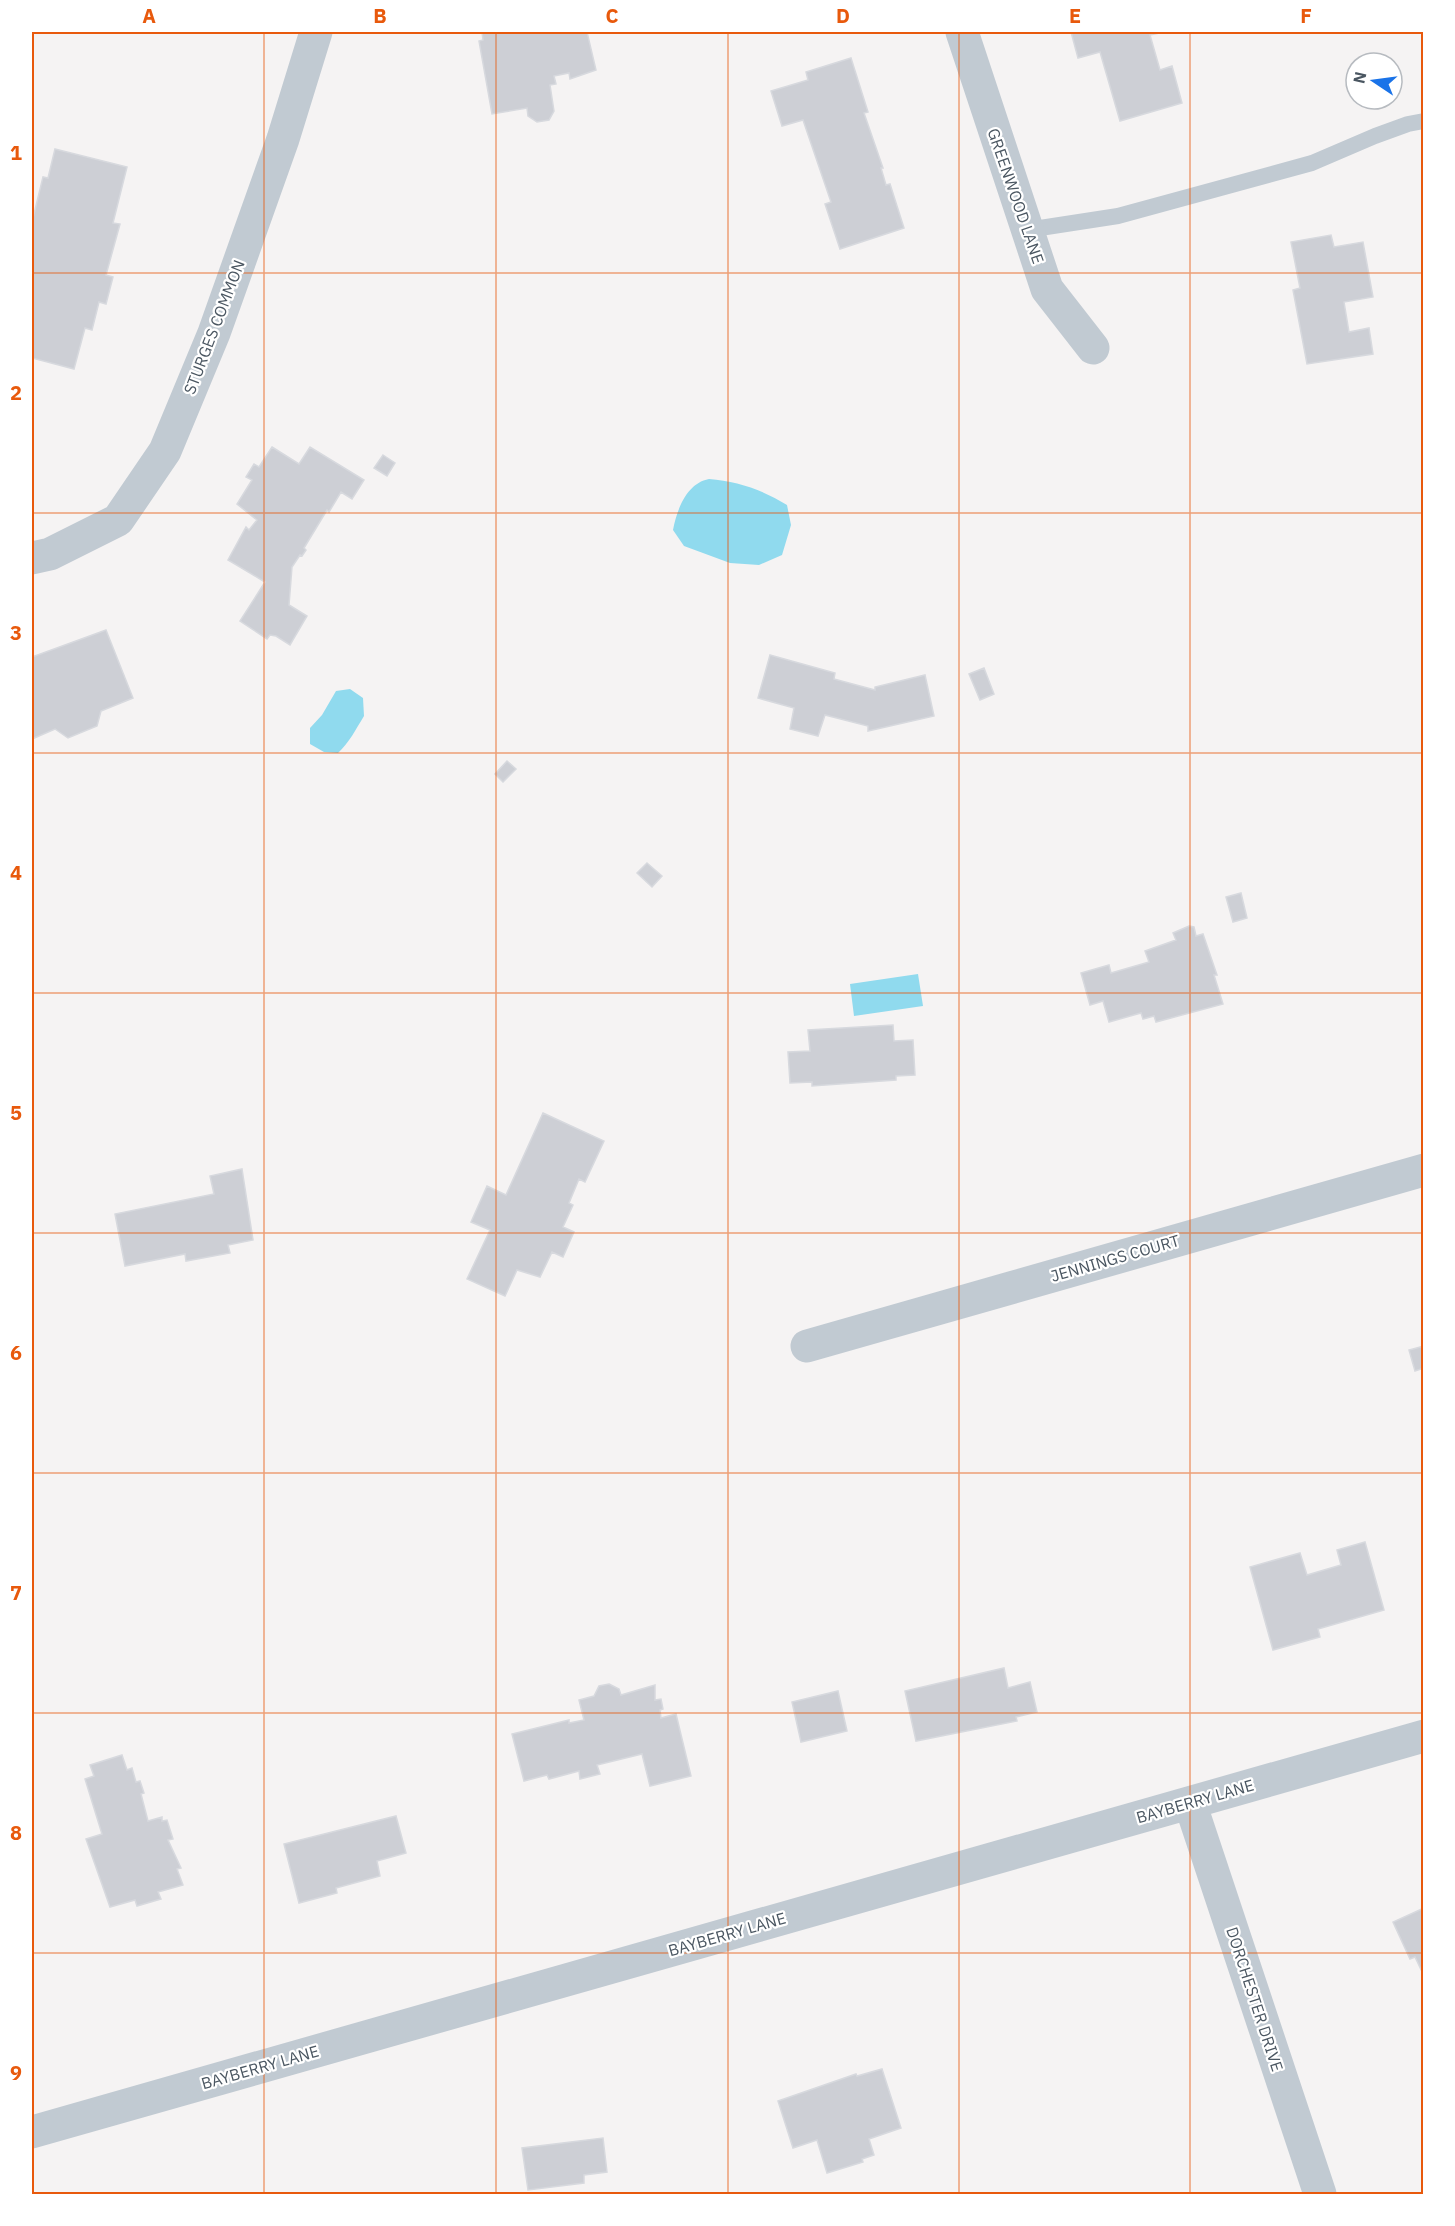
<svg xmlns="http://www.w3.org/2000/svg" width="1455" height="2226" font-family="'IBM Plex Sans',sans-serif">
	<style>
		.water { fill: #90daee }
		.building { fill: #cdcfd5; stroke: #d7d9de; stroke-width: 1.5 }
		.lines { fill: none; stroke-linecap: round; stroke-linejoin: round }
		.service { stroke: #c1cad2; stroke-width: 16 }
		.minor { stroke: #c1cad2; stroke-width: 33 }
		.grid { fill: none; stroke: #e8590c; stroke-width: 1.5; stroke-opacity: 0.55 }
		.labels { text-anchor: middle; stroke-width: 4.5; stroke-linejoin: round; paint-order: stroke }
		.street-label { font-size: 16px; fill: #4a5661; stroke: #fff }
		.neatline { fill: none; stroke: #e8590c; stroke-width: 2 }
		.grid-label { font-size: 20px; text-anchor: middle; font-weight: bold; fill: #e8590c }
	</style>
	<rect width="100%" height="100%" fill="#f5f3f3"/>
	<path class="water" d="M 709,479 C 737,481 763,490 787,505 L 791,525 L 782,555 L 759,565 L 730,563 L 684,546 L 673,530 C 677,509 687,483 709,479 Z
		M 350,689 L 363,698 L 364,716 C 356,729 349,743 338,753 L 324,752 L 310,744 L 310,728 L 322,715 L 336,691 Z
		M 918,974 L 923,1006 L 854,1016 L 850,984 Z"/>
	<path class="building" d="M 482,32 L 587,32 L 596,70 L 570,79 L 569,73 L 554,76 L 556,84 L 550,85 L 554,111 L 549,120 L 537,122 L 528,116 L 527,108 L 492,114 L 479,41 L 483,40 Z
		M 1071,32 L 1164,32 L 1150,35 L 1160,70 L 1172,66 L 1182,103 L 1120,121 L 1100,52 L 1078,58 Z
		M 851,58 L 868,112 L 864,113 L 883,168 L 881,168 L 886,185 L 890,184 L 904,228 L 840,249 L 825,204 L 831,202 L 803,120 L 782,126 L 771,91 L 808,80 L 806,72 Z
		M 55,149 L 127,167 L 113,223 L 120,224 L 106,275 L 113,277 L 106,304 L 99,302 L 92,330 L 85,328 L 74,369 L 32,358 L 32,222 L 43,177 L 48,178 Z
		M 1331,235 L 1334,247 L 1363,242 L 1373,297 L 1344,302 L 1349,332 L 1369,328 L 1373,354 L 1307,364 L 1293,290 L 1300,288 L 1291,242 Z
		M 272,447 L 299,464 L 310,447 L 364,480 L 352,499 L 341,492 L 329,512 L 327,510 L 304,548 L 306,550 L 302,556 L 300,555 L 292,567 L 289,605 L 307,616 L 290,645 L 276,636 L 270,635 L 267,639 L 240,621 L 265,582 L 228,560 L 246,527 L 249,530 L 257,520 L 237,504 L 252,480 L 246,477 L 254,464 L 259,467 Z
		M 383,455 L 395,463 L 387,476 L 374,468 Z
		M 106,630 L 133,698 L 101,711 L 97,726 L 68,738 L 55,729 L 32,739 L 32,657 Z
		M 770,655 L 835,673 L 834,679 L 875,690 L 875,687 L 925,675 L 934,716 L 868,731 L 868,726 L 825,715 L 818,736 L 790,729 L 794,708 L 758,698 Z
		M 984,668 L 994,694 L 980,700 L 969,674 Z
		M 507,761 L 516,769 L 503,782 L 495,774 Z
		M 647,863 L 662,876 L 652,887 L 637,873 Z
		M 1241,893 L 1247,918 L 1233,922 L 1226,897 Z
		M 1189,926 L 1194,927 L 1196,936 L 1203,934 L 1217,975 L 1214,975 L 1223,1004 L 1156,1022 L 1154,1016 L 1143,1019 L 1141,1013 L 1109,1022 L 1103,1001 L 1090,1005 L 1081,973 L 1109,965 L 1111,973 L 1149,962 L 1145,951 L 1176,940 L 1173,933 Z
		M 893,1025 L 894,1041 L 913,1040 L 915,1075 L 896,1076 L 896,1080 L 812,1086 L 812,1082 L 790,1083 L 788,1052 L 810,1051 L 808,1030 Z
		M 543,1113 L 604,1141 L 585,1182 L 579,1179 L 569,1203 L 573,1205 L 563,1227 L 574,1232 L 563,1257 L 552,1252 L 540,1277 L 517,1270 L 505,1296 L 467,1279 L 490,1230 L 471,1222 L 487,1186 L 506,1195 Z
		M 242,1169 L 253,1240 L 228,1245 L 230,1253 L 186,1261 L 185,1254 L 125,1266 L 115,1214 L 214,1194 L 210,1176 Z
		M 1424,1346 L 1424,1368 L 1415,1371 L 1409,1350 Z
		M 1365,1542 L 1384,1610 L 1318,1629 L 1320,1637 L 1273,1650 L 1250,1567 L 1300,1553 L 1307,1575 L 1341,1565 L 1337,1550 Z
		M 1004,1668 L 1008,1688 L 1030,1682 L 1037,1712 L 1016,1717 L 1017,1721 L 916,1741 L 905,1691 Z
		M 609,1684 L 619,1689 L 621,1695 L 655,1685 L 655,1700 L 661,1699 L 663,1709 L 660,1710 L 661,1718 L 676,1714 L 691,1776 L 650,1786 L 642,1754 L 597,1765 L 600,1774 L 580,1779 L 579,1771 L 549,1779 L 547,1775 L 524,1781 L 512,1734 L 569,1720 L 569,1723 L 584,1720 L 579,1700 L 594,1696 L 599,1686 Z
		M 838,1691 L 847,1731 L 801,1742 L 792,1702 Z
		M 122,1755 L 127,1770 L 132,1768 L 136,1782 L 140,1781 L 144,1793 L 141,1794 L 148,1821 L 162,1817 L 162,1821 L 167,1820 L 173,1839 L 168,1840 L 181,1868 L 177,1869 L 183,1885 L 158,1892 L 161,1899 L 137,1906 L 135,1900 L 110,1907 L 86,1839 L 102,1834 L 85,1779 L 94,1776 L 90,1765 Z
		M 396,1816 L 406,1853 L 377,1861 L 380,1876 L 336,1888 L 337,1893 L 299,1903 L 284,1844 Z
		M 1424,1908 L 1424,1976 L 1415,1957 L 1410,1959 L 1393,1922 Z
		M 882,2069 L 901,2128 L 869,2139 L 874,2155 L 862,2159 L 863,2162 L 827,2173 L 817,2140 L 793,2148 L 778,2101 L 856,2074 L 857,2076 Z
		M 603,2138 L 607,2172 L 584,2175 L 584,2183 L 528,2190 L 522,2148 Z"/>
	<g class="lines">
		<path class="service" d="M 1027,230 L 1118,216 L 1312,163 L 1375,136 L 1408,124 L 1424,121"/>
		<path class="minor" d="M 962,32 L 1047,289 L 1093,348
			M 32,558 L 50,554 L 118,520 L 165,451 L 214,333 L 283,139 L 316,32
			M 807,1346 L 1424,1170
			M 1190,1803 L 1320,2194
			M 32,2132 L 1424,1736"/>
	</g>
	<path class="grid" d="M 264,32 L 264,2194M 496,32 L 496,2194M 728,32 L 728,2194M 959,32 L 959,2194M 1190,32 L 1190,2194M 32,273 L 1424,273M 32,513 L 1424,513M 32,753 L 1424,753M 32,993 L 1424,993M 32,1233 L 1424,1233M 32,1473 L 1424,1473M 32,1713 L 1424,1713M 32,1953 L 1424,1953"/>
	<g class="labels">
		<g class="street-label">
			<text transform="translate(1016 196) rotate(71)" y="6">GREENWOOD LANE</text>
			<text transform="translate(214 327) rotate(-69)" y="6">STURGES COMMON</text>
			<text transform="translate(1115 1258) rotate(-16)" y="6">JENNINGS COURT</text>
			<text transform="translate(1195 1801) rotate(-16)" y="6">BAYBERRY LANE</text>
			<text transform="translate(727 1934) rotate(-16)" y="6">BAYBERRY LANE</text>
			<text transform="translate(1255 1999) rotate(72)" y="6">DORCHESTER DRIVE</text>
			<text transform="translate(260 2067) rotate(-16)" y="6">BAYBERRY LANE</text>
		</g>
	</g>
	<rect width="1455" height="2226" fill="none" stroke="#ffffff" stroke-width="66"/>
	<g transform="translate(1374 81) rotate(283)"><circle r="28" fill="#ffffff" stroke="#b7bbc0" stroke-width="1.5"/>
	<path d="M0-4.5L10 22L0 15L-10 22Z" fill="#1a73e8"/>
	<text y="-9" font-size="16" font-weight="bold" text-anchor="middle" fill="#4a5661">N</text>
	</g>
	<rect x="33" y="33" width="1389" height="2160" class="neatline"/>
	<g class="grid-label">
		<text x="149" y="23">A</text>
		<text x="380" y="23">B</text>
		<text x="612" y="23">C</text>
		<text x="843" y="23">D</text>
		<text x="1075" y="23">E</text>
		<text x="1306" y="23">F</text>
		<text x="16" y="160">1</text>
		<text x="16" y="400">2</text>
		<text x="16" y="640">3</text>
		<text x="16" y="880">4</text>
		<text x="16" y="1120">5</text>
		<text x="16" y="1360">6</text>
		<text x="16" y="1600">7</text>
		<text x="16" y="1840">8</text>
		<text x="16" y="2080">9</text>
	</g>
</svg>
